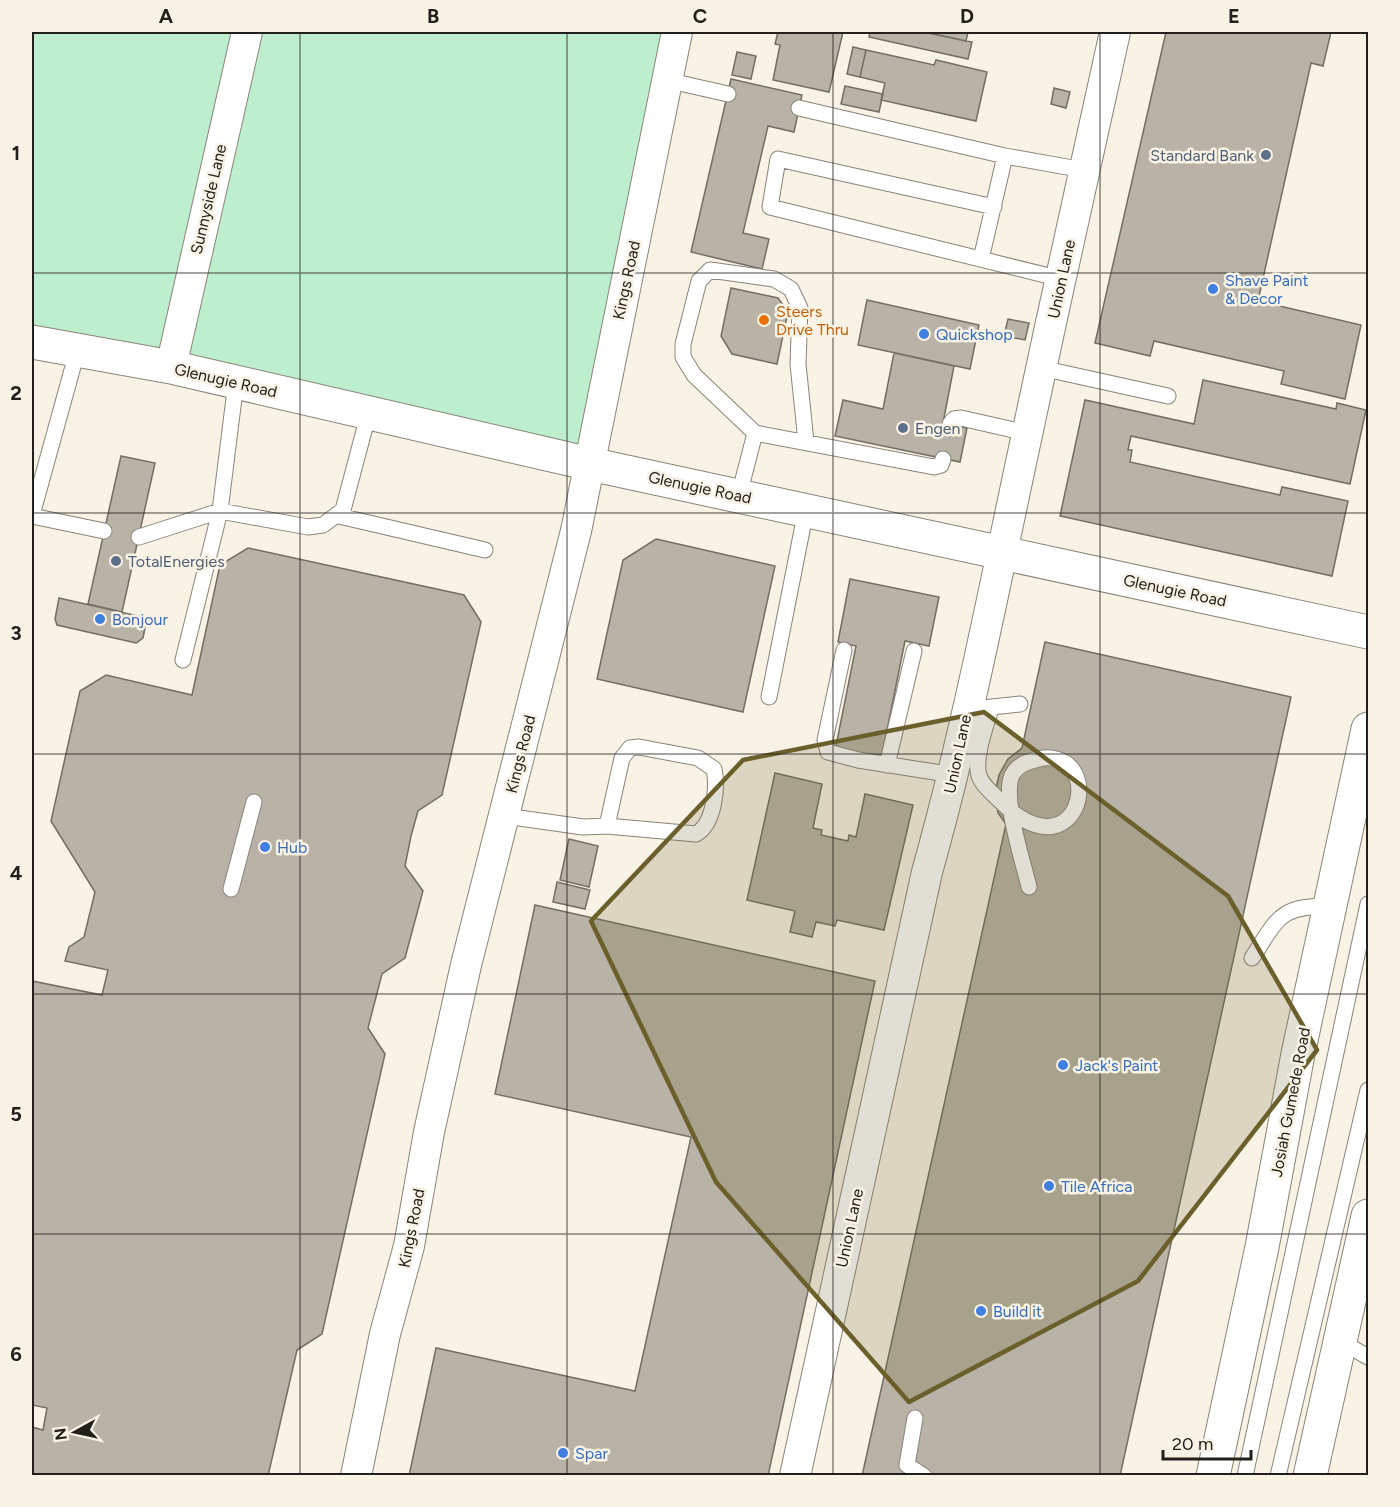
<svg xmlns="http://www.w3.org/2000/svg" width="1400" height="1507" font-family="Figtree,sans-serif">
	<style>
		.green { fill: #bdeecd }
		.building { fill: #b8b3a6; stroke: #736f63; stroke-width: 1.5 }
		.lines { fill: none; stroke-linecap: round; stroke-linejoin: round }
		.lane-casing { stroke: #8a8579; stroke-width: 17 }
		.street-casing { stroke: #8a8579; stroke-width: 32 }
		.secondary-casing { stroke: #8a8579; stroke-width: 35 }
		.primary-casing { stroke: #8a8579; stroke-width: 35 }
		.lane { stroke: #fff; stroke-width: 15 }
		.street { stroke: #fff; stroke-width: 30 }
		.secondary { stroke: #fff; stroke-width: 33 }
		.primary { stroke: #fff; stroke-width: 33 }
		.marked { fill: #6b602c; fill-opacity: 0.2; stroke: #6b602c; stroke-width: 4.5; stroke-linejoin: round }
		.grid { fill: none; stroke: #22201b; stroke-width: 1.5; stroke-opacity: 0.55 }
		.service-dot { fill: #5c6f8a; stroke: #f9f3e6; stroke-width: 2 }
		.shop-dot { fill: #3f7fe0; stroke: #f9f3e6; stroke-width: 2 }
		.food-dot { fill: #e8710a; stroke: #f9f3e6; stroke-width: 2 }
		.labels { text-anchor: middle; stroke-width: 5; stroke-linejoin: round; paint-order: stroke }
		.service-label { font-size: 16px; fill: #4e5e75; stroke: #f9f3e6; text-anchor: start }
		.street-label { font-size: 16px; fill: #22201b; stroke: #f9f3e6 }
		.shop-label { font-size: 16px; fill: #366cbe; stroke: #f9f3e6; text-anchor: start }
		.food-label { font-size: 16px; fill: #c56008; stroke: #f9f3e6; text-anchor: start }
		.neatline { fill: none; stroke: #22201b; stroke-width: 2 }
		.grid-label { font-size: 20px; text-anchor: middle; font-weight: bold; fill: #22201b }
	</style>
	<rect width="100%" height="100%" fill="#f9f3e6"/>
	<path class="green" d="M 32,32 L 675,32 L 590,464 L 32,343 Z"/>
	<path class="building" d="M 778,32 L 843,32 L 829,92 L 773,80 L 780,45 L 775,44 Z
		M 870,32 L 924,32 L 972,42 L 968,59 L 869,37 Z
		M 924,32 L 968,32 L 966,41 Z
		M 1166,32 L 1331,32 L 1323,66 L 1311,63 L 1258,301 L 1361,325 L 1345,399 L 1281,384 L 1284,371 L 1154,341 L 1150,356 L 1095,343 Z
		M 853,47 L 866,50 L 860,77 L 847,74 Z
		M 866,50 L 934,65 L 936,60 L 987,72 L 976,121 L 881,100 L 885,83 L 860,77 Z
		M 737,52 L 756,56 L 751,79 L 732,75 Z
		M 731,79 L 802,95 L 794,132 L 768,126 L 743,233 L 769,239 L 762,269 L 691,252 Z
		M 845,86 L 883,94 L 879,112 L 841,104 Z
		M 1054,88 L 1070,92 L 1066,108 L 1051,104 Z
		M 731,288 L 778,298 L 788,312 L 777,364 L 732,354 L 721,336 Z
		M 867,300 L 979,325 L 970,369 L 858,345 Z
		M 1008,319 L 1029,323 L 1025,340 L 1004,336 Z
		M 894,353 L 954,366 L 943,423 L 967,428 L 960,462 L 835,436 L 843,400 L 883,409 Z
		M 1203,380 L 1336,409 L 1337,403 L 1366,410 L 1350,484 L 1131,436 L 1128,450 L 1132,450 L 1130,462 L 1280,495 L 1282,487 L 1348,501 L 1332,576 L 1060,516 L 1085,400 L 1194,424 Z
		M 121,456 L 155,463 L 122,612 L 88,604 Z
		M 656,539 L 775,566 L 743,712 L 597,679 L 623,560 Z
		M 248,548 L 464,595 L 481,622 L 442,795 L 418,811 L 411,836 L 405,866 L 423,891 L 405,958 L 382,974 L 368,1028 L 385,1054 L 322,1334 L 297,1350 L 268,1476 L 32,1476 L 32,1427 L 43,1430 L 47,1408 L 32,1405 L 32,981 L 102,995 L 108,970 L 65,961 L 69,947 L 84,937 L 95,892 L 51,821 L 80,691 L 106,675 L 192,695 L 220,565 Z
		M 850,579 L 939,597 L 929,646 L 905,641 L 881,760 L 835,751 L 856,646 L 838,642 Z
		M 59,598 L 147,618 L 143,638 L 136,643 L 57,625 L 55,619 Z
		M 1045,642 L 1291,697 L 1120,1476 L 862,1476 L 1006,824 L 998,813 L 995,793 L 999,775 L 1008,759 L 1022,748 Z
		M 775,773 L 822,784 L 813,828 L 822,830 L 821,835 L 848,841 L 849,835 L 856,837 L 865,794 L 913,805 L 884,930 L 837,920 L 835,926 L 816,922 L 812,937 L 790,932 L 795,911 L 747,900 Z
		M 569,839 L 598,846 L 589,887 L 560,880 Z
		M 557,882 L 590,890 L 585,909 L 553,902 Z
		M 535,905 L 875,981 L 768,1476 L 409,1476 L 436,1348 L 635,1391 L 691,1137 L 495,1094 Z"/>
	<g class="lines">
		<defs>
			<path id="lane" d="M 666,80 L 728,94
				M 799,108 L 1005,156 L 1084,170
				M 994,207 L 778,159 L 770,207 L 1061,279
				M 981,259 L 1005,156
				M 1041,368 L 1168,396
				M 950,424 L 954,419 L 961,418 L 1027,433
				M 755,433 L 694,375 L 683,357 L 683,344 L 699,281 L 710,270 L 774,279 L 791,289 L 800,308 L 798,364 L 806,442
				M 739,495 L 755,433 L 934,467 L 941,465 L 943,459
				M 32,515 L 77,352
				M 32,516 L 104,531
				M 339,516 L 485,550
				M 139,537 L 220,511 L 308,527 L 323,525 L 343,510 L 369,412
				M 844,650 L 825,740 L 828,752 L 858,760 L 954,775
				M 183,660 L 220,511 L 236,382
				M 769,697 L 806,510
				M 982,708 L 1020,704
				M 991,708 C 986,727 976,751 978,771 C 979,782 989,790 996,797 C 1008,809 1023,823 1041,826 C 1073,832 1089,792 1072,769 C 1065,759 1050,756 1039,759 C 1028,761 1017,765 1012,775 C 1002,798 1023,861 1029,887
				M 887,765 L 914,651
				M 505,816 L 583,827 L 607,826 L 696,834 C 714,824 718,788 714,769 L 698,758 L 639,747 L 630,748 L 622,758 L 607,826
				M 231,889 L 254,802
				M 1252,958 C 1278,918 1279,906 1330,906
				M 1340,1341 L 1368,1357
				M 915,1418 L 907,1465 L 924,1476
				M 1245,1476 L 1368,904
				M 1278,1476 L 1368,1090"/>
			<path id="street" d="M 171,367 L 247,32
				M 356,1476 L 385,1334 L 409,1246 L 429,1132 L 466,965 L 576,531 L 677,32
				M 795,1476 L 927,872 C 968,726 996,578 1028,430 C 1056,297 1086,164 1115,32"/>
			<path id="secondary" d="M 32,342 L 171,367 L 590,464 L 1368,632"/>
			<path id="primary" d="M 1213,1476 L 1262,1247 L 1298,1054 L 1368,729
				M 1310,1476 L 1368,1216"/>
		</defs>
		<use href="#lane" class="lane-casing"/>
		<use href="#street" class="street-casing"/>
		<use href="#secondary" class="secondary-casing"/>
		<use href="#primary" class="primary-casing"/>
		<use href="#lane" class="lane"/>
		<use href="#street" class="street"/>
		<use href="#secondary" class="secondary"/>
		<use href="#primary" class="primary"/>
	</g>
	<path class="marked" d="M 984,712 L 1228,896 L 1317,1050 L 1138,1281 L 909,1402 L 716,1182 L 591,921 L 743,760 Z"/>
	<path class="grid" d="M 300,32 L 300,1476M 567,32 L 567,1476M 833,32 L 833,1476M 1100,32 L 1100,1476M 32,273 L 1368,273M 32,513 L 1368,513M 32,754 L 1368,754M 32,994 L 1368,994M 32,1234 L 1368,1234"/>
	<g class="service-dot">
		<circle cx="1266" cy="155" r="6"/>
		<circle cx="903" cy="428" r="6"/>
		<circle cx="116" cy="561" r="6"/>
	</g>
	<g class="shop-dot">
		<circle cx="1213" cy="289" r="6"/>
		<circle cx="924" cy="334" r="6"/>
		<circle cx="100" cy="619" r="6"/>
		<circle cx="265" cy="847" r="6"/>
		<circle cx="1063" cy="1065" r="6"/>
		<circle cx="1049" cy="1186" r="6"/>
		<circle cx="981" cy="1311" r="6"/>
		<circle cx="563" cy="1453" r="6"/>
	</g>
	<circle class="food-dot" cx="764" cy="320" r="6"/>
	<g class="labels">
		<g class="service-label">
			<text x="1254" y="161" text-anchor="end">Standard Bank</text>
			<text x="915" y="434">Engen</text>
			<text x="128" y="567">TotalEnergies</text>
		</g>
		<g class="street-label">
			<text transform="translate(208 199) rotate(-77)" y="6">Sunnyside Lane</text>
			<text transform="translate(1061 279) rotate(-78)" y="6">Union Lane</text>
			<text transform="translate(626 280) rotate(-78)" y="6">Kings Road</text>
			<text transform="translate(226 380) rotate(13)" y="6">Glenugie Road</text>
			<text transform="translate(700 487) rotate(12)" y="6">Glenugie Road</text>
			<text transform="translate(1175 590) rotate(12)" y="6">Glenugie Road</text>
			<text transform="translate(520 754) rotate(-76)" y="6">Kings Road</text>
			<text transform="translate(957 754) rotate(-78)" y="6">Union Lane</text>
			<text transform="translate(1290 1102) rotate(-79)" y="6">Josiah Gumede Road</text>
			<text transform="translate(411 1228) rotate(-79)" y="6">Kings Road</text>
			<text transform="translate(849 1228) rotate(-78)" y="6">Union Lane</text>
		</g>
		<g class="shop-label">
			<text x="1225" y="286">Shave Paint<tspan x="1225" dy="18">&amp; Decor</tspan></text>
			<text x="936" y="340">Quickshop</text>
			<text x="112" y="625">Bonjour</text>
			<text x="277" y="853">Hub</text>
			<text x="1075" y="1071">Jack's Paint</text>
			<text x="1061" y="1192">Tile Africa</text>
			<text x="993" y="1317">Build it</text>
			<text x="575" y="1459">Spar</text>
		</g>
		<g class="food-label">
			<text x="776" y="317">Steers<tspan x="776" dy="18">Drive Thru</tspan></text>
		</g>
	</g>
	<rect width="1400" height="1507" fill="none" stroke="#f9f3e6" stroke-width="66"/>
	<g transform="translate(75 1432) rotate(262)" stroke="#f9f3e6" stroke-width="4.5" paint-order="stroke">
	<path d="M0-4.5L10 22L0 15L-10 22Z" fill="#22201b"/>
	<text y="-9" font-size="16" font-weight="bold" text-anchor="middle" fill="#22201b">N</text>
	</g>
	<path d="M1163 1450v9h88v-9" fill="none" stroke="#22201b" stroke-width="3"/>
	<text x="1172" y="1450" font-size="18" fill="#22201b" stroke="#f9f3e6" stroke-width="4.5" paint-order="stroke">20 m</text>
	<rect x="33" y="33" width="1334" height="1441" class="neatline"/>
	<g class="grid-label">
		<text x="166" y="23">A</text>
		<text x="433" y="23">B</text>
		<text x="700" y="23">C</text>
		<text x="967" y="23">D</text>
		<text x="1234" y="23">E</text>
		<text x="16" y="160">1</text>
		<text x="16" y="400">2</text>
		<text x="16" y="640">3</text>
		<text x="16" y="880">4</text>
		<text x="16" y="1121">5</text>
		<text x="16" y="1361">6</text>
	</g>
</svg>
